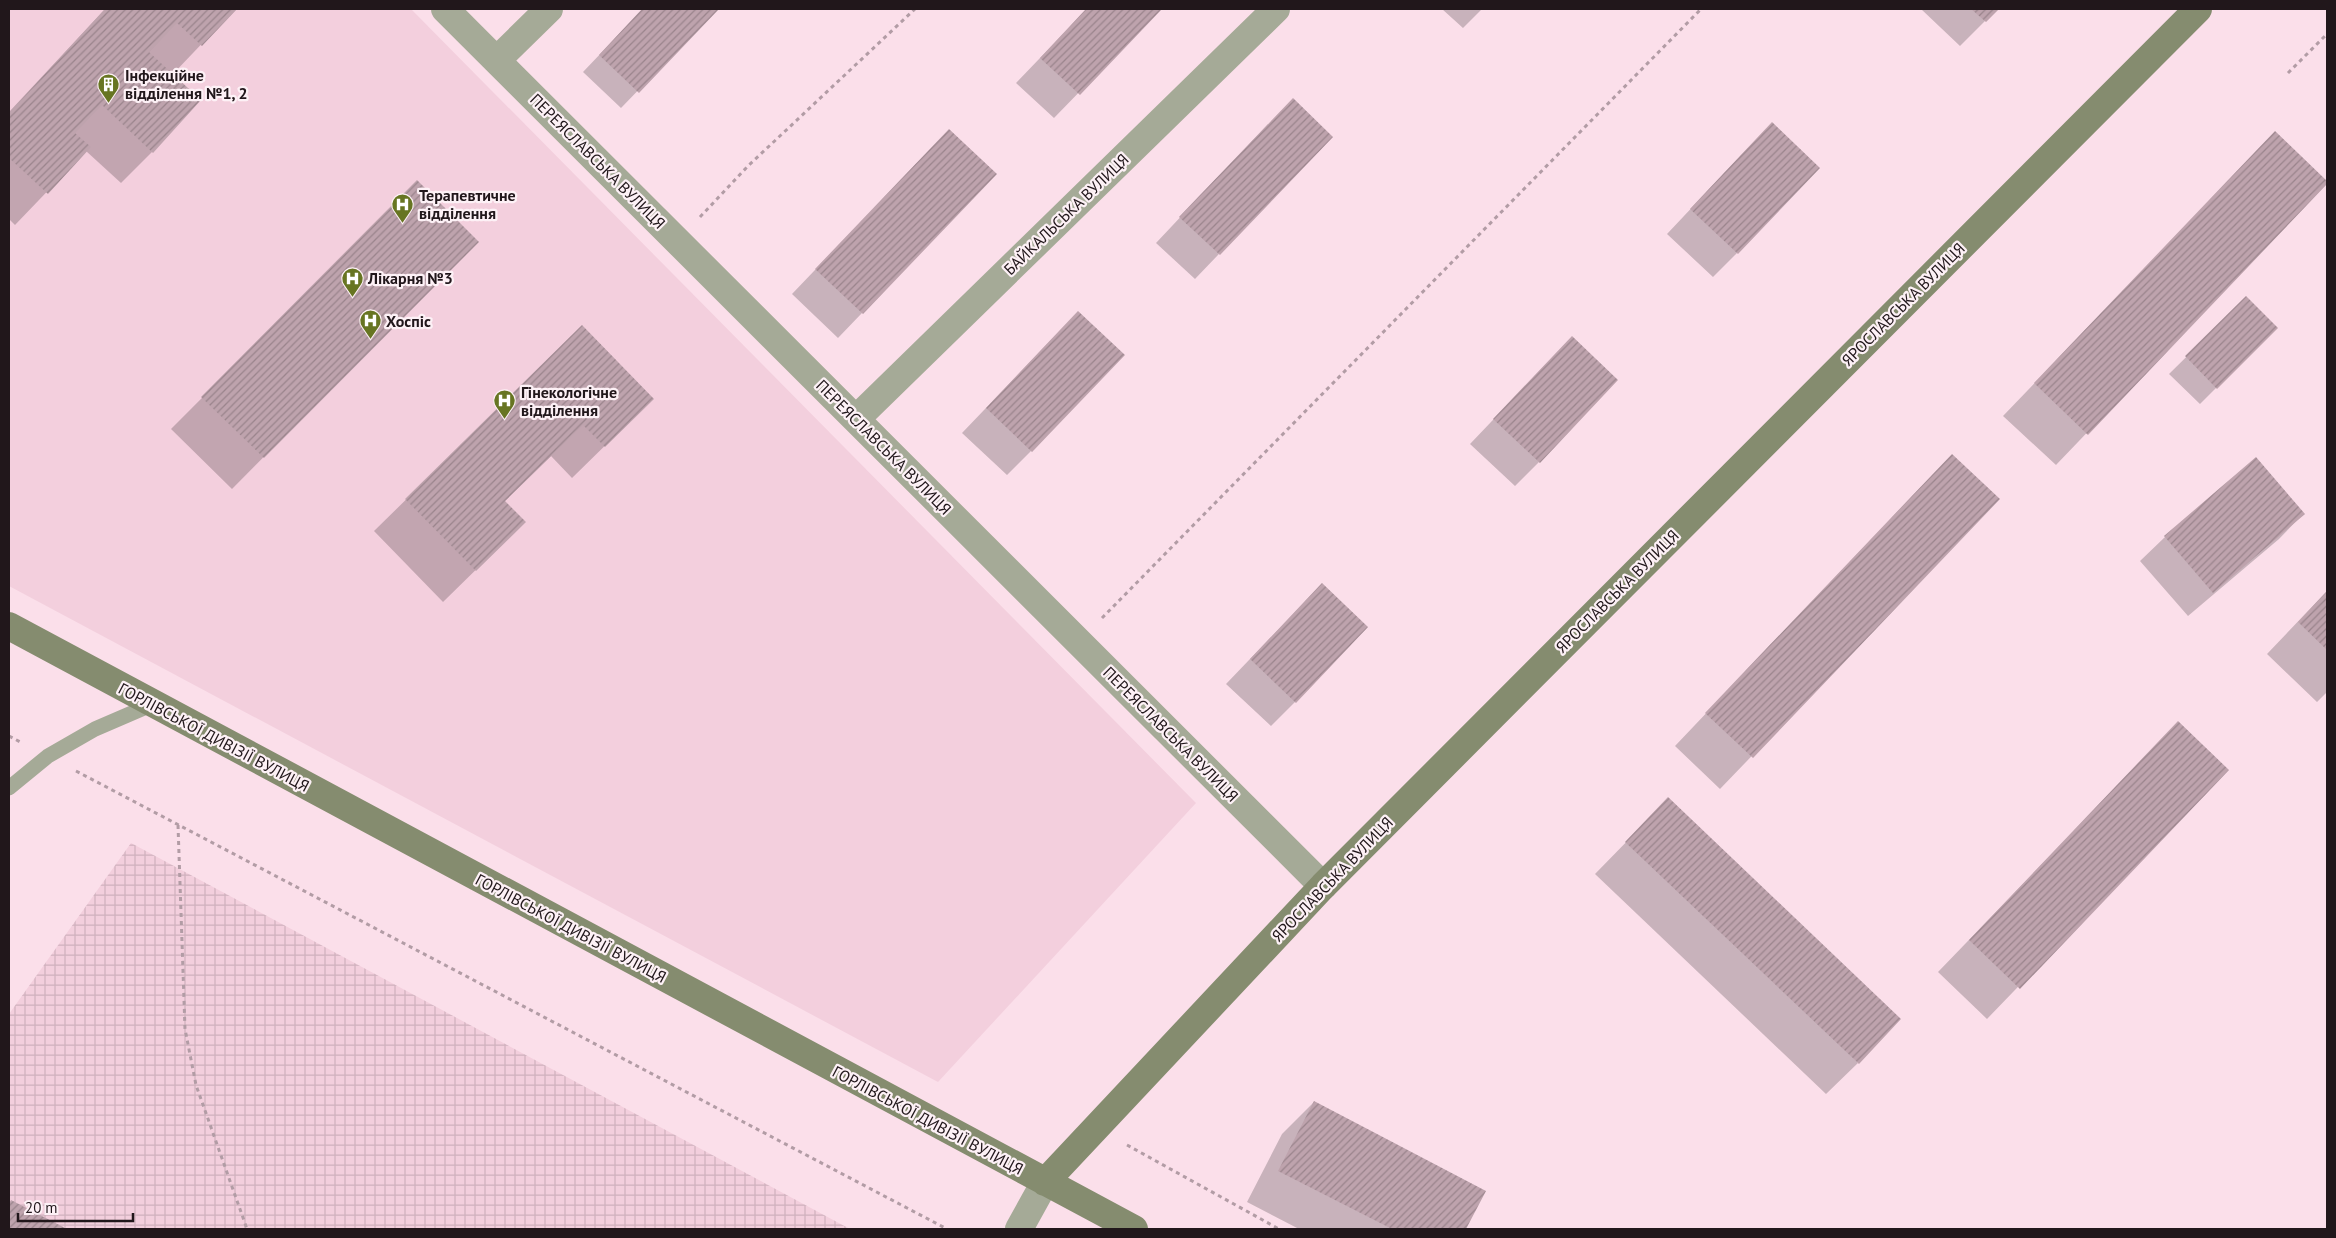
<svg xmlns="http://www.w3.org/2000/svg" width="2336" height="1238" font-family="'PT Sans',sans-serif">
	<style>
		.built { fill: #f3cfdd }
		.industrial { fill: url(#industrial-grid) }
		.shadow { fill: #0003 }
		.building { fill: url(#building-hatch) }
		.lines { fill: none; stroke-linecap: round; stroke-linejoin: round }
		.path { stroke: #b29ca5; stroke-width: 3; stroke-dasharray: 4 4; stroke-linecap: butt }
		.lane { stroke: #a5aa97; stroke-width: 15 }
		.street { stroke: #a5aa97; stroke-width: 28 }
		.secondary { stroke: #858c6f; stroke-width: 28 }
		.labels { text-anchor: middle; stroke-width: 4.5; stroke-linejoin: round; paint-order: stroke }
		.poi-label { font-size: 16px; font-weight: bold; fill: #21171b; stroke: #fdf1f6; text-anchor: start }
		.street-label { font-size: 16px; fill: #21171b; stroke: #fdf1f6 }
	</style>
	<defs>
		<pattern id="industrial-grid" width="8" height="8" patternUnits="userSpaceOnUse" patternTransform="scale(1.25)"><rect width="8" height="8" fill="#f3cfdd"/><path d="M0 4h8M4 0v8" fill="none" stroke="#d0b1bd"/></pattern>
		<pattern id="building-hatch" width="6" height="6" patternUnits="userSpaceOnUse" patternTransform="scale(1.25)"><rect width="6" height="6" fill="#bea3ad"/><path d="M-1 1l2-2M0 6l6-6M5 7l2-2" fill="none" stroke="#9a848c"/></pattern>
	</defs>
	<rect width="100%" height="100%" fill="#fbdfea"/>
	<path class="built" d="M 9,9 L 411,9 L 1196,803 L 938,1082 L 9,586 Z"/>
	<path class="industrial" d="M 131,843 L 850,1229 L 9,1229 L 9,1014 Z"/>
	<path class="shadow" d="M 105,9 L 235,9 L 172,75 L 152,152 L 121,183 L 86,151 L 15,225 L 9,219 L 9,112 Z
		M 643,9 L 716,10 L 621,108 L 583,72 Z
		M 1087,9 L 1160,9 L 1054,118 L 1016,83 Z
		M 1442,9 L 1482,9 L 1463,28 Z
		M 1921,9 L 1997,9 L 1960,46 Z
		M 1268,124 L 1331,137 L 1195,279 L 1156,243 Z
		M 2275,133 L 2327,182 L 2056,465 L 2003,416 Z
		M 1748,148 L 1737,253 L 1713,277 L 1667,234 Z
		M 925,155 L 862,313 L 838,338 L 792,294 Z
		M 417,182 L 477,242 L 232,489 L 171,429 Z
		M 2246,298 L 2276,328 L 2200,404 L 2169,374 Z
		M 582,327 L 621,430 L 572,478 L 551,456 L 504,502 L 492,554 L 443,602 L 374,531 Z
		M 1054,337 L 1031,451 L 1007,475 L 962,433 Z
		M 1548,362 L 1539,462 L 1515,486 L 1470,444 Z
		M 1921,487 L 1999,499 L 1720,789 L 1675,746 Z
		M 2303,514 L 2279,539 L 2188,616 L 2140,561 L 2165,537 Z
		M 2327,591 L 2327,692 L 2317,702 L 2267,654 Z
		M 1298,609 L 1295,702 L 1271,726 L 1226,684 Z
		M 2178,723 L 2227,770 L 1987,1019 L 1938,972 Z
		M 1637,831 L 1858,1063 L 1826,1094 L 1595,874 Z
		M 1314,1102 L 1485,1191 L 1465,1229 L 1299,1229 L 1247,1202 L 1282,1134 Z
		M 11,1201 L 64,1229 L 9,1229 L 9,1204 Z"/>
	<path class="building" d="M 105,9 L 237,9 L 202,46 L 177,23 L 149,52 L 201,100 L 153,153 L 102,105 L 75,133 L 91,147 L 48,194 L 9,158 L 9,113 Z
		M 642,9 L 719,9 L 639,93 L 599,55 Z
		M 1086,9 L 1162,9 L 1080,95 L 1040,58 Z
		M 1971,9 L 1999,9 L 1986,22 Z
		M 1293,98 L 1333,137 L 1220,255 L 1179,217 Z
		M 1772,122 L 1820,168 L 1738,254 L 1690,209 Z
		M 949,129 L 997,174 L 863,314 L 815,269 Z
		M 2275,131 L 2327,181 L 2327,184 L 2088,435 L 2034,383 Z
		M 417,180 L 479,242 L 264,458 L 201,397 Z
		M 2246,296 L 2278,328 L 2217,389 L 2185,356 Z
		M 1078,311 L 1125,355 L 1032,452 L 986,408 Z
		M 582,325 L 654,399 L 605,447 L 583,425 L 505,501 L 526,522 L 476,571 L 405,499 Z
		M 1572,336 L 1618,380 L 1540,463 L 1493,419 Z
		M 1952,454 L 2000,499 L 1753,758 L 1705,713 Z
		M 2256,457 L 2305,514 L 2213,593 L 2164,536 Z
		M 1322,583 L 1368,627 L 1296,703 L 1250,659 Z
		M 2327,591 L 2327,650 L 2298,622 Z
		M 2178,721 L 2229,770 L 2020,989 L 1969,940 Z
		M 1668,797 L 1901,1019 L 1859,1064 L 1625,842 Z
		M 1314,1101 L 1486,1191 L 1466,1229 L 1392,1229 L 1278,1171 Z
		M 11,1200 L 67,1229 L 9,1229 L 9,1204 Z"/>
	<g class="lines">
		<path class="path" d="M 2288,73 L 2327,34
			M 700,217 L 748,166 L 915,9
			M 1102,618 L 1701,9
			M 9,736 L 22,743
			M 76,771 L 947,1229
			M 178,825 L 185,1029 L 196,1085 L 247,1229
			M 1127,1145 L 1279,1229"/>
		<path class="lane" d="M 9,788 L 48,756 L 95,729 L 153,704"/>
		<path class="street" d="M 445,9 L 1323,886
			M 497,60 L 549,9
			M 856,419 L 1276,9
			M 1019,1229 L 1045,1182"/>
		<path class="secondary" d="M 9,626 L 1134,1229
			M 1045,1182 L 1323,886 L 2198,9"/>
	</g>
	<defs>
		<symbol id="building-pin" viewBox="-11 -11 22 30"><path d="M0 17L-7.5 6A9.5 9.5 0 1 1 7.5 6Z" fill="#677522" stroke="#fdf1f6"/><path d="M-4-6H4V6H1V3H-1V6H-4ZM-2.5-4.3h1.7v1.8h-1.7ZM.8-4.3h1.7v1.8H.8ZM-2.5-1h1.7V.8h-1.7ZM.8-1h1.7V.8H.8Z" fill="#fff"/></symbol>
		<symbol id="hospital-pin" viewBox="-11 -11 22 30"><path d="M0 17L-7.5 6A9.5 9.5 0 1 1 7.5 6Z" fill="#677522" stroke="#fdf1f6"/><path d="M-5-5h3v3.5h4V-5h3V5h-3V1.5h-4V5h-3Z" fill="#fff"/></symbol>
	</defs>
	<g fill-rule="evenodd">
		<use href="#building-pin" x="96" y="72" width="25" height="34"/>
		<use href="#hospital-pin" x="390" y="192" width="25" height="34"/>
		<use href="#hospital-pin" x="340" y="266" width="25" height="34"/>
		<use href="#hospital-pin" x="358" y="308" width="25" height="34"/>
		<use href="#hospital-pin" x="492" y="388" width="25" height="34"/>
	</g>
	<g class="labels">
		<g class="poi-label">
			<text x="125" y="81">Інфекційне<tspan x="125" dy="18">відділення №1, 2</tspan></text>
			<text x="419" y="201">Терапевтичне<tspan x="419" dy="18">відділення</tspan></text>
			<text x="368" y="284">Лікарня №3</text>
			<text x="386" y="327">Хоспіс</text>
			<text x="521" y="398">Гінекологічне<tspan x="521" dy="18">відділення</tspan></text>
		</g>
		<g class="street-label">
			<text transform="translate(598 161) rotate(45)" y="6">ПЕРЕЯСЛАВСЬКА ВУЛИЦЯ</text>
			<text transform="translate(1066 214) rotate(-44)" y="6">БАЙКАЛЬСЬКА ВУЛИЦЯ</text>
			<text transform="translate(1903 304) rotate(-45)" y="6">ЯРОСЛАВСЬКА ВУЛИЦЯ</text>
			<text transform="translate(884 447) rotate(45)" y="6">ПЕРЕЯСЛАВСЬКА ВУЛИЦЯ</text>
			<text transform="translate(1617 591) rotate(-45)" y="6">ЯРОСЛАВСЬКА ВУЛИЦЯ</text>
			<text transform="translate(1171 734) rotate(45)" y="6">ПЕРЕЯСЛАВСЬКА ВУЛИЦЯ</text>
			<text transform="translate(214 737) rotate(28)" y="6">ГОРЛІВСЬКОЇ ДИВІЗІЇ ВУЛИЦЯ</text>
			<text transform="translate(1332 879) rotate(-46)" y="6">ЯРОСЛАВСЬКА ВУЛИЦЯ</text>
			<text transform="translate(571 928) rotate(28)" y="6">ГОРЛІВСЬКОЇ ДИВІЗІЇ ВУЛИЦЯ</text>
			<text transform="translate(928 1120) rotate(28)" y="6">ГОРЛІВСЬКОЇ ДИВІЗІЇ ВУЛИЦЯ</text>
		</g>
	</g>
	<rect width="2336" height="1238" fill="none" stroke="#21171b" stroke-width="20"/>
	<path d="M18 1213v8h115v-8" fill="none" stroke="#21171b" stroke-width="2.5"/>
	<text x="25" y="1213" font-size="15" fill="#21171b" stroke="#fdf1f6" stroke-width="4" paint-order="stroke">20 m</text>
</svg>
